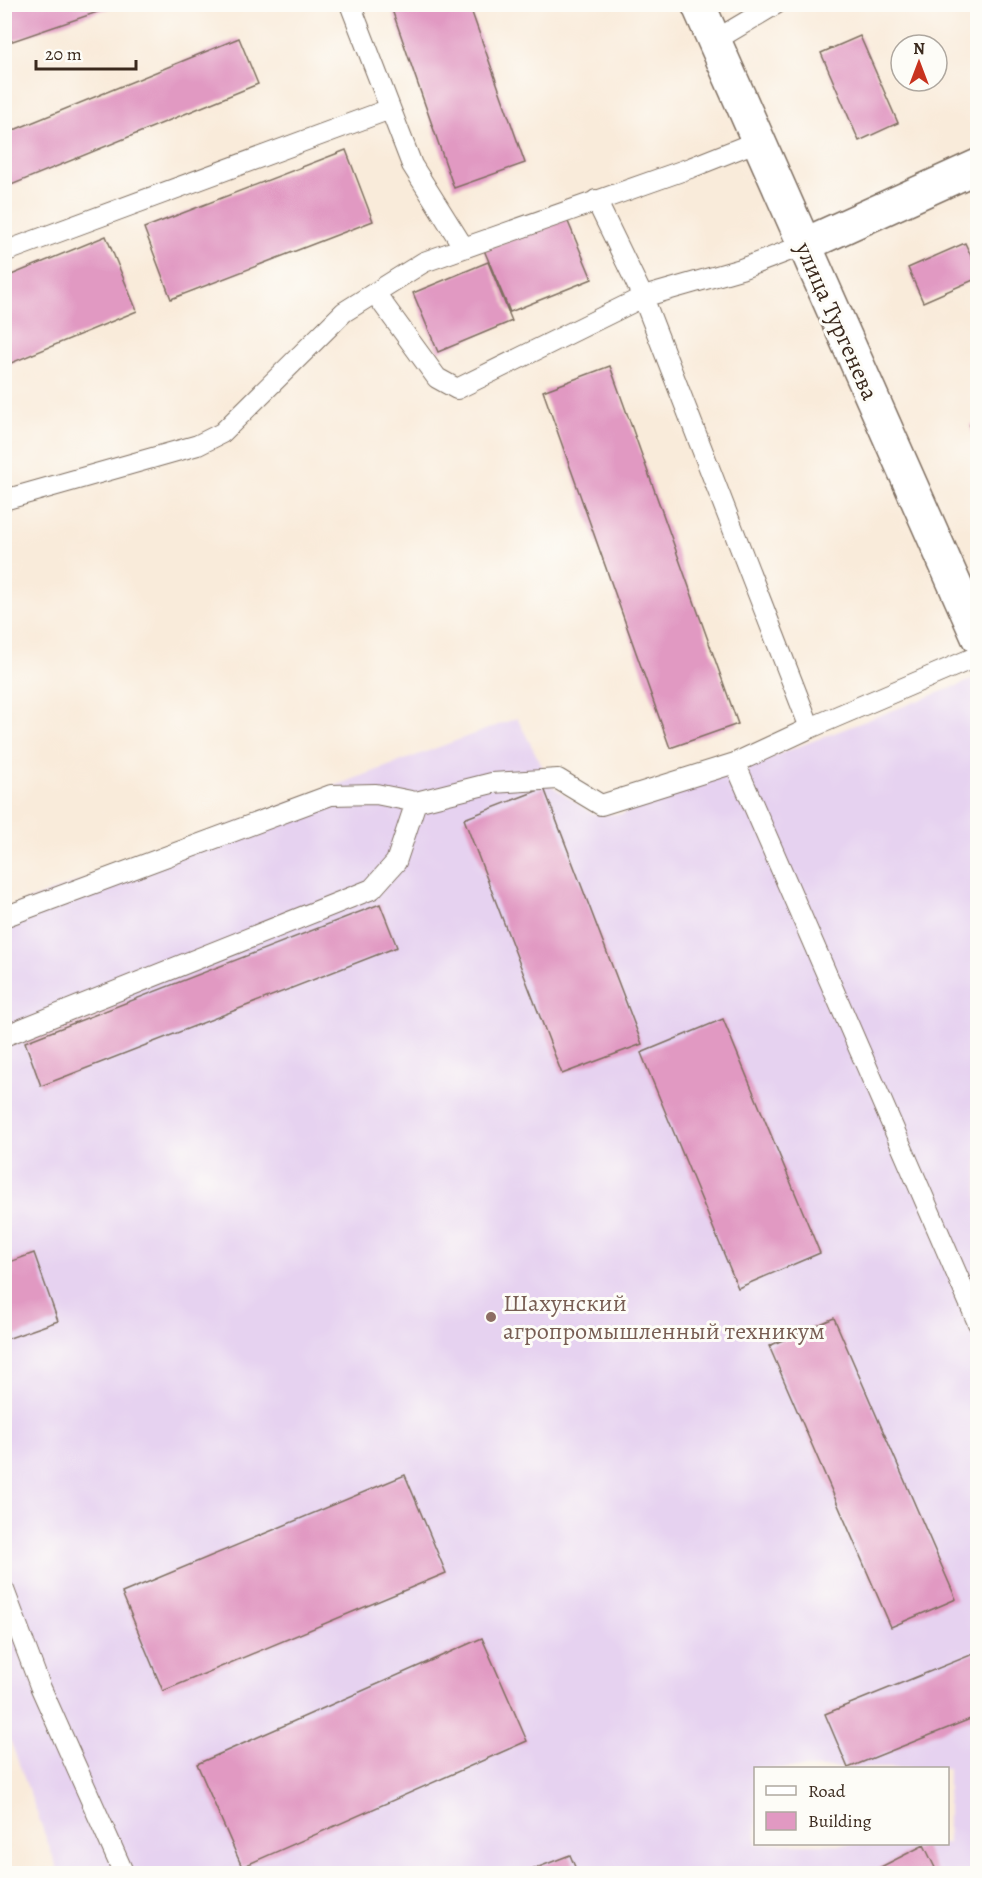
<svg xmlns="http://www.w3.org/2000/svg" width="982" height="1878" font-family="Alegreya,serif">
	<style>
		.built { fill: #e6d2f0; fill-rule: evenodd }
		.building { fill: #e199c2 }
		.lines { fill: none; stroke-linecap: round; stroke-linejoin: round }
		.service-casing { stroke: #7e6e60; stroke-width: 22 }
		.minor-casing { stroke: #7e6e60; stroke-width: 36 }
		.tertiary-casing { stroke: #7e6e60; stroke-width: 36 }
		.service { stroke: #fff; stroke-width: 20 }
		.minor { stroke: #fff; stroke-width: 33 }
		.tertiary { stroke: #fff; stroke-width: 33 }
		.education-dot { fill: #8d6e63; stroke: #fdfcf7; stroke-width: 2 }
		.labels { text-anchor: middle; stroke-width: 6; stroke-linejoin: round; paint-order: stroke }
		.street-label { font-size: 24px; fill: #3b2a1e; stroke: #fdfcf7 }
		.education-label { font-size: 24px; fill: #785e54; stroke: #fdfcf7; text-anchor: start }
	</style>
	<rect width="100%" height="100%" fill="#fdfcf7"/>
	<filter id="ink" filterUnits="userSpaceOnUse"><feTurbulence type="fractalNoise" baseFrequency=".0167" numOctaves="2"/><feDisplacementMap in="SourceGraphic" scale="12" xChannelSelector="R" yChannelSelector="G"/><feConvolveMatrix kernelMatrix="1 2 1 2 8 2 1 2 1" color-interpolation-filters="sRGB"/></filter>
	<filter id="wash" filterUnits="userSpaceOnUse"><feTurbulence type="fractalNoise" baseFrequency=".008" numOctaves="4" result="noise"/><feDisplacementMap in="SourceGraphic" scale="24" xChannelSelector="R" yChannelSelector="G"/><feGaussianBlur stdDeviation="1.35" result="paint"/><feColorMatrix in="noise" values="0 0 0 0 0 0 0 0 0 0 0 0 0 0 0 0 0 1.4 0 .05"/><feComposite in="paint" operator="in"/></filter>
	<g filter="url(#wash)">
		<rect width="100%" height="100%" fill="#f9ebda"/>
		<path class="built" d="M 972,680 L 978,692 L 977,1873 L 59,1873 L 5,1726 L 5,909 L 517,718 L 553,787 L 593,814 L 622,814 ZM 756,1768 L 948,1768 L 948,1844 L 756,1844 Z"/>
		<g id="blocks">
			<path class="building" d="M 4,4 L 117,4 L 118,5 L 4,44 Z
				M 390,4 L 469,4 L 525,163 L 454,188 Z
				M 860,36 L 898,123 L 859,141 L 821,53 Z
				M 239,38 L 258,84 L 4,188 L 4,134 Z
				M 346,150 L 373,221 L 171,299 L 144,228 Z
				M 566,217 L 592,279 L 510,312 L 484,250 Z
				M 106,236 L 137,311 L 4,366 L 4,278 Z
				M 965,243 L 978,271 L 978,278 L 923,302 L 908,268 Z
				M 488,262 L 512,321 L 438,352 L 413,293 Z
				M 610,366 L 738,724 L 670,748 L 543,391 Z
				M 978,422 L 978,446 L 977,446 L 970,425 Z
				M 544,788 L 642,1044 L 562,1074 L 464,819 Z
				M 380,904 L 397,947 L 41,1086 L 25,1042 Z
				M 723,1019 L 820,1253 L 738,1288 L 641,1053 Z
				M 34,1253 L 58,1321 L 4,1340 L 4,1264 Z
				M 834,1318 L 956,1599 L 891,1627 L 769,1346 Z
				M 405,1475 L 446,1573 L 163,1691 L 122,1593 Z
				M 482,1638 L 527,1741 L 242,1867 L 197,1764 Z
				M 978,1652 L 978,1716 L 848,1768 L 825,1714 Z
				M 924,1845 L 938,1874 L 867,1874 Z
				M 570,1855 L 578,1874 L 523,1874 L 523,1873 Z"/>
		</g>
	</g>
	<g filter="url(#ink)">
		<use href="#blocks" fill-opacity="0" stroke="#7e6e60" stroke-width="1.5"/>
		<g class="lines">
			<defs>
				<path id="service" d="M 350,4 L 412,165 L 464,248
					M 714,41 L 776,4
					M 596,200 L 643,297 L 810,728
					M 4,252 L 390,109
					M 375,293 L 437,378 L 457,389 L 643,297 L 741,269 L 804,245
					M 4,500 L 198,445 L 222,433 L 344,312 L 424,262 L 690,168 L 758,141
					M 735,763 L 978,1323
					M 4,917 L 331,795 L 376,794 L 416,802
					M 4,1036 L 372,889 L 396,862 L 416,802 L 492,783 L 558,779 L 601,805 L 735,763 L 810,728 L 978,656
					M 4,1590 L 40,1686 L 124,1874"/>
				<path id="minor" d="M 804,245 L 978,166"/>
				<path id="tertiary" d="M 698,4 L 978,637"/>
			</defs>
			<use href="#service" class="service-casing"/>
			<use href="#minor" class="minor-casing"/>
			<use href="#tertiary" class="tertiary-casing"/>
			<use href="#service" class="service"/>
			<use href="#minor" class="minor"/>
			<use href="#tertiary" class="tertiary"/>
		</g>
	</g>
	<circle class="education-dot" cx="491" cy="1317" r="6"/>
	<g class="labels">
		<g class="street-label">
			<text transform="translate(837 321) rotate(66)" y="8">улица Тургенева</text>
		</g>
		<g class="education-label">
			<text x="503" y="1311">Шахунский<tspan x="503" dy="28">агропромышленный техникум</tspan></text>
		</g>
	</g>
	<rect width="982" height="1878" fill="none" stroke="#fdfcf7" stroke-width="24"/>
	<rect x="754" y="1767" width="195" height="78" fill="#fdfcf7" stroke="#afa8a0" stroke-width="1.5"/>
	<rect x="766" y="1786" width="30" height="9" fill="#ffffff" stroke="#afa8a0" stroke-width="1.5"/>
	<text x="808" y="1797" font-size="18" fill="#3b2a1e">Road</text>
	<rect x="766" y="1812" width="30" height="18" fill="#e199c2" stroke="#afa8a0" stroke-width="1.5"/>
	<text x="808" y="1827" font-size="18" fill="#3b2a1e">Building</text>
	<g transform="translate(919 63)"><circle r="28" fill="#fdfcf7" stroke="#afa8a0" stroke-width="1.5"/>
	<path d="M0-4.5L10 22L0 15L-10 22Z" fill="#c8321e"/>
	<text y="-9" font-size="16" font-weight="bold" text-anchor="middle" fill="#3b2a1e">N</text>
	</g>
	<path d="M36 60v9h100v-9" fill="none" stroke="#3b2a1e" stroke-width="3"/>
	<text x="45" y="60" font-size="18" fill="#3b2a1e" stroke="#fdfcf7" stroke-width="4.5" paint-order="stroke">20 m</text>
</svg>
